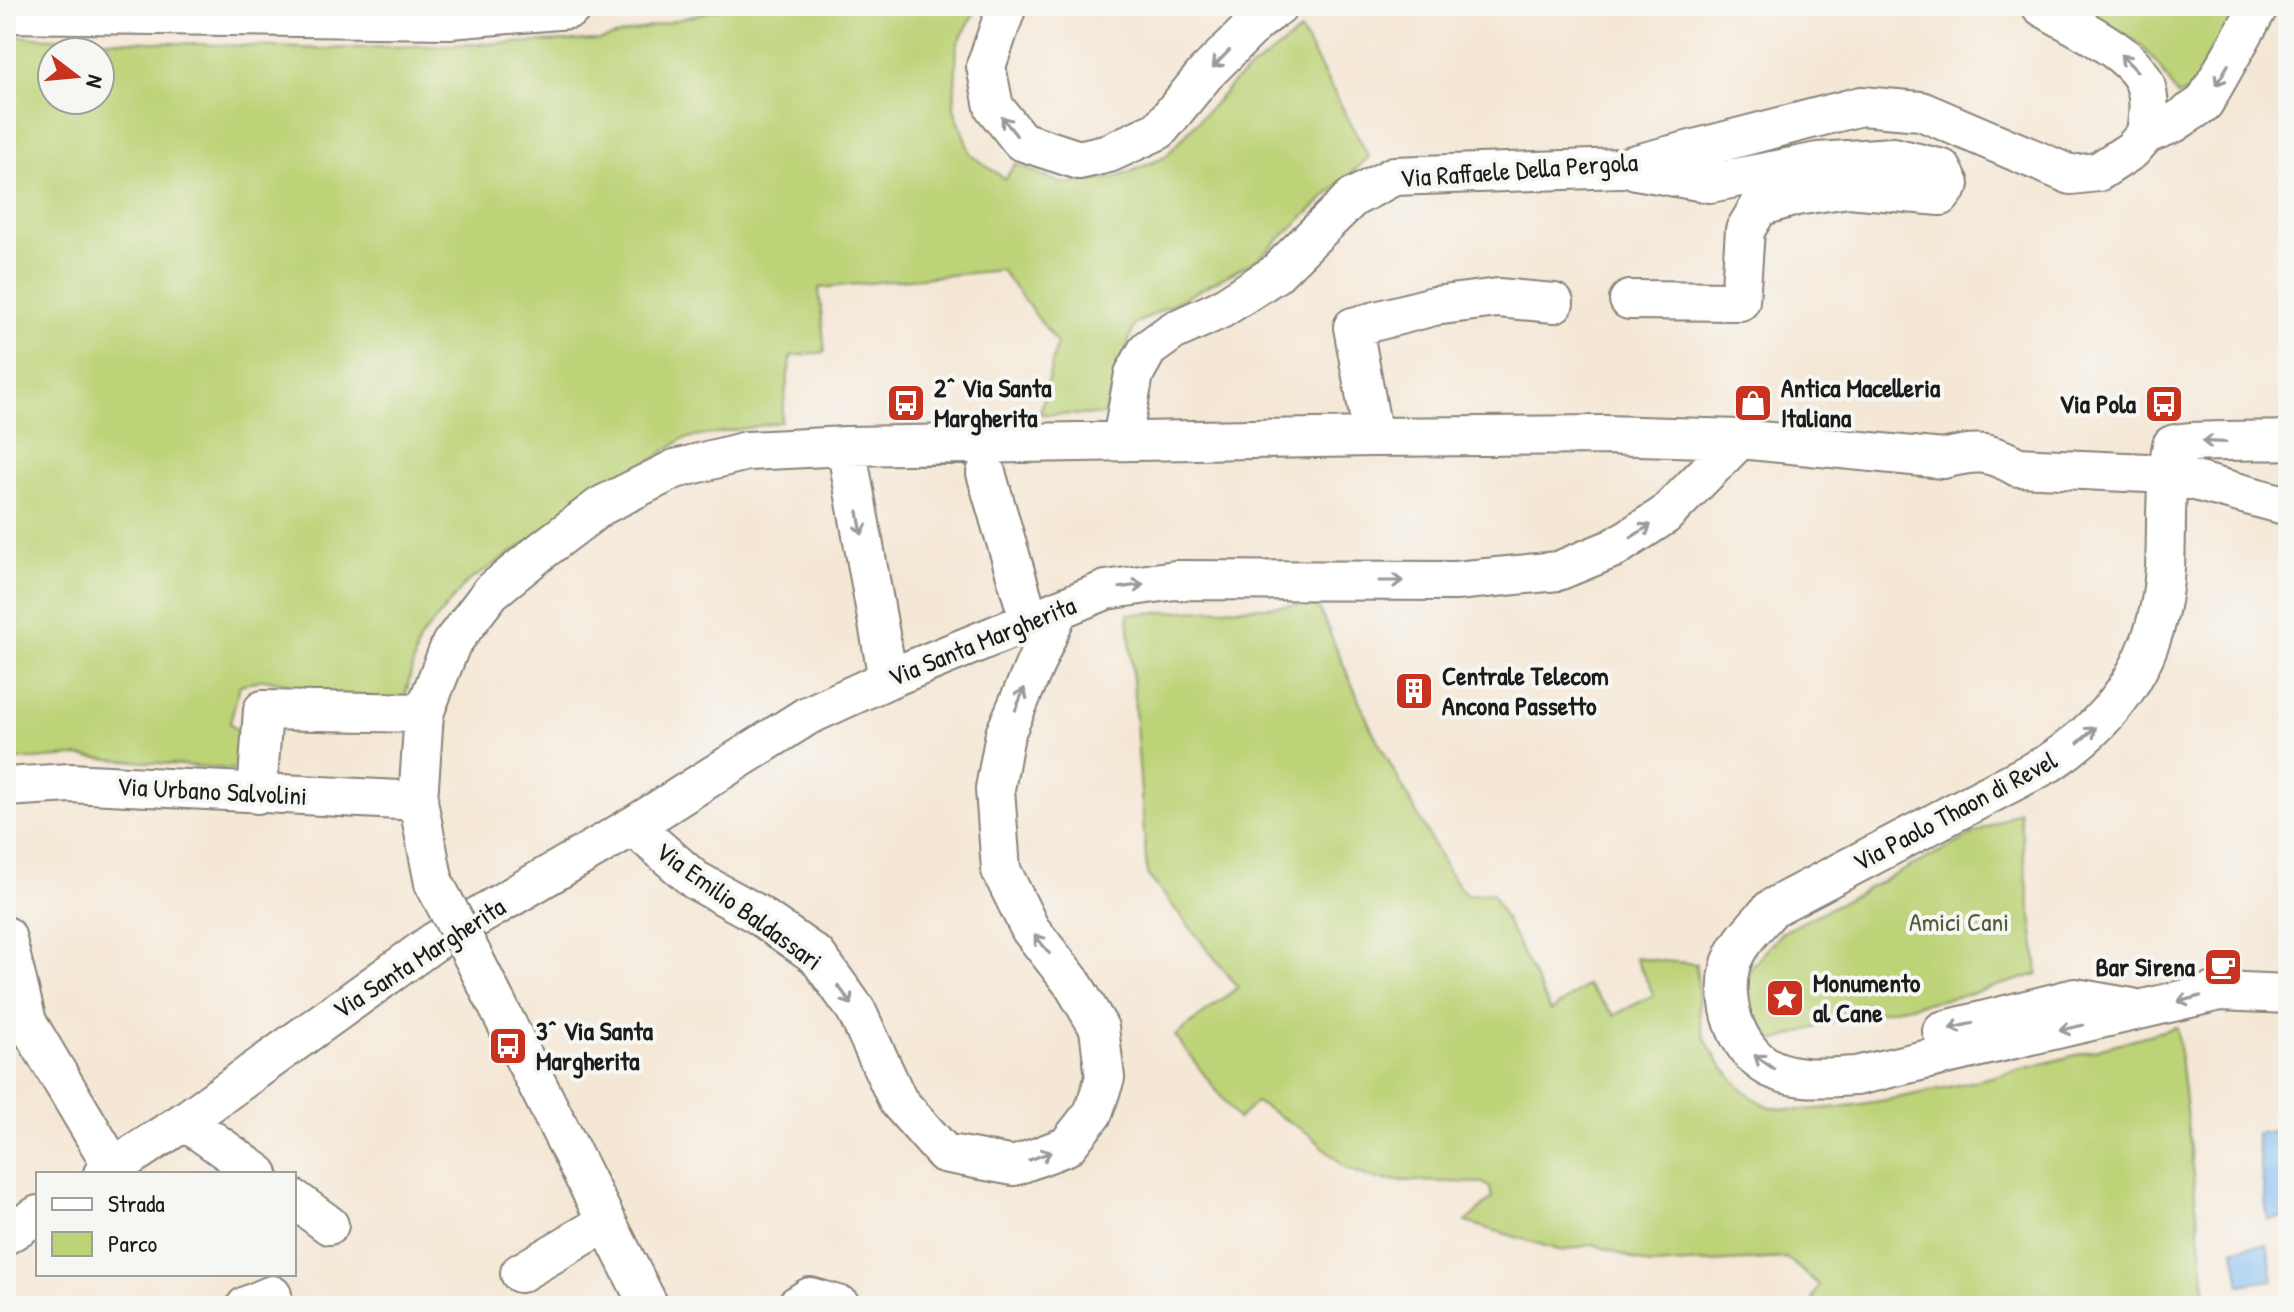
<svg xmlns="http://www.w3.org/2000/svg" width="2294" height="1312" font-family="'Patrick Hand',sans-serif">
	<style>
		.green { fill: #bdd378; stroke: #6c784a; stroke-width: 2; fill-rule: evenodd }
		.water { fill: #7fbaf1; stroke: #4e6b86; stroke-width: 2 }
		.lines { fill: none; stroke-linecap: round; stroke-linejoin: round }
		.minor-casing { stroke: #888278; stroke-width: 42 }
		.major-casing { stroke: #888278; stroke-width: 48 }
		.minor { stroke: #fff; stroke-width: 38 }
		.major { stroke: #fff; stroke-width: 44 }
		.minor-bridge-casing { stroke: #888278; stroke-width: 42; stroke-linecap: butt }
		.minor-bridge { stroke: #fff; stroke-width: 38 }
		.oneway { stroke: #999 }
		.labels { text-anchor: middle; stroke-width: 8; stroke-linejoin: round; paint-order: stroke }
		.street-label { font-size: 26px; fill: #1c1c1c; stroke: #f6f6f2 }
		.poi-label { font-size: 26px; font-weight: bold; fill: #1c1c1c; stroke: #f6f6f2; text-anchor: start }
		.park-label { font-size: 26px; fill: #545c3c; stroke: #f6f6f2 }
	</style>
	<rect width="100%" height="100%" fill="#f6f6f2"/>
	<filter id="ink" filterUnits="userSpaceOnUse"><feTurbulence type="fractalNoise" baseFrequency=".0125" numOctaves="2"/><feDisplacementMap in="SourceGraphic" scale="16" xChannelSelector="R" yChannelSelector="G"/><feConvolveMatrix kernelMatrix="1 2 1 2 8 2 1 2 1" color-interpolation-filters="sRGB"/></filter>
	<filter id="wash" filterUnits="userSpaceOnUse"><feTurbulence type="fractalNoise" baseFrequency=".006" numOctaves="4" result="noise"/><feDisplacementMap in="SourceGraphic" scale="32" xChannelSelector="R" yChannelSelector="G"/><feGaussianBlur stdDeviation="1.8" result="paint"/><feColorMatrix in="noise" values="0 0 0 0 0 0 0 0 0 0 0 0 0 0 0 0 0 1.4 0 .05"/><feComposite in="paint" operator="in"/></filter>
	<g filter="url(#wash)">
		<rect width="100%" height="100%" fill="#f5e7d5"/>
		<path class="green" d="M 731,6 L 978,6 L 957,45 L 954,108 L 971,155 L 1005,179 L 1015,164 L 1063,184 L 1116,178 L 1165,157 L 1235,81 L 1301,31 L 1369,157 L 1257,260 L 1135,324 L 1103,415 L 1040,414 L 1057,343 L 1001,270 L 819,288 L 825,352 L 791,356 L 781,422 L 683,439 L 466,583 L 419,640 L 404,701 L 330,693 L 264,679 L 240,685 L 230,723 L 248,742 L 251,771 L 74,756 L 6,761 L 6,36 L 323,49 L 600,40 ZM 52,52 L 100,52 L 100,100 L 52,100 Z
			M 2073,6 L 2253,6 L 2210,85 L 2177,96 C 2146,38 2128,35 2073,6 Z
			M 1317,604 L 1371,728 L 1448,872 L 1466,895 L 1492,893 L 1551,1011 L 1587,985 L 1614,1015 L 1654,995 L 1635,958 L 1696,964 C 1699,983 1697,1005 1701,1024 C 1706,1051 1739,1091 1763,1104 C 1817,1133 2107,1046 2177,1027 L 2207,1306 L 1821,1306 L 1812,1299 L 1819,1285 L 1787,1258 L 1650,1265 L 1593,1244 L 1562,1251 L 1466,1222 L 1492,1198 L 1490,1188 L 1483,1183 L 1378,1180 L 1347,1169 L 1309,1134 L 1256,1102 L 1238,1119 L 1175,1036 L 1238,987 L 1147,874 L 1128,614 Z
			M 2019,811 L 2038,974 L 1966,995 L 1838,1020 L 1774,1041 L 1757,1023 L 1747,1005 L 1746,988 L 1750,969 L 1781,933 Z"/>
		<path class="water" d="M 2288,1129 L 2288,1217 L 2268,1220 L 2256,1133 Z
			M 2267,1244 L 2273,1280 L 2240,1285 L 2234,1249 Z"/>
	</g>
	<g filter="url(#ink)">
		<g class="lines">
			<defs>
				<path id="minor" d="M 1007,6 L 986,66 L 994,107 L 1021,141 L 1079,160 L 1109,153 L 1159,130 L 1205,74 L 1257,22 L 1278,6
					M 2041,6 C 2071,25 2133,51 2145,84 C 2151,101 2148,117 2146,134
					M 1629,300 L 1740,301 L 1745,230 L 1759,207 L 1796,196 L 1848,188 L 1941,196 L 1950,184 L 1942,169 L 1893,157 L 1818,162 L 1710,183 L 1636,170
					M 1373,437 L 1353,327 L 1434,306 L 1498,298 L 1554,303
					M 1122,440 L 1134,374 L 1148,349 L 1173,331 L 1221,309 L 1275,274 L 1352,198 L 1394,176 L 1621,168 L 1861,106 L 1921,111 L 2071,175 L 2098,172 L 2132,150 L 2146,134 L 2174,123 L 2204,103 L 2259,6
					M 2288,440 C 2271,441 2178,440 2172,445 C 2164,485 2167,527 2165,567 C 2160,654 2120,716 2049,763 L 1772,908 C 1757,925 1735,945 1730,968 C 1721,1005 1739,1057 1777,1071 C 1802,1081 1830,1077 1856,1076 L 2220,991 L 2288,994
					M 846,446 L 888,679
					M 986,473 L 1030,623
					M 6,787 L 70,783 L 418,801
					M 257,794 L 263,710 L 424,713
					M 633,826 L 695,880 L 757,914 L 817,956 L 856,1010 L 898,1101 L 944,1153 L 1014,1166 L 1067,1146 L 1093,1113 L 1105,1078 L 1099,1028 L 1073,984 L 1030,929 L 1001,870 L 995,789 L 1005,734 L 1058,611
					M 434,883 L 418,801 L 424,713 L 451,644 L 491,592 L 544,549 L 601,506 L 675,469 L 747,451 L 846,446 L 1373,437 L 1605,435 L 1740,439 L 1943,459 C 1976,451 1987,450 2018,467 L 2169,474 L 2288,506
					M 6,936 L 27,1022 L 113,1167
					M 471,953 L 649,1306
					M 1942,1031 L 2075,998 L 2132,1008
					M 185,1121 L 259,1174
					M 103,1174 L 185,1121 L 434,942 L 633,826 L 807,716 L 888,679 L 1106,590 L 1175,580 L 1455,581 L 1558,571 L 1614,548 L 1665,515 L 1740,439
					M 294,1199 L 329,1225
					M 6,1235 L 38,1215
					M 520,1273 L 605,1223
					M 246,1306 L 272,1295
					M 796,1306 L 810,1297 L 841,1306"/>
				<path id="major" d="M 6,10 L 449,16 L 569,6"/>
			</defs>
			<use href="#minor" class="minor-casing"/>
			<use href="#major" class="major-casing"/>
			<use href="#minor" class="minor"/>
			<use href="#major" class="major"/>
			<defs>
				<path id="minor-bridge" d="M 434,883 L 471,953"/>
			</defs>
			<use href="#minor-bridge" class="minor-bridge-casing"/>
			<use href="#minor-bridge" class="minor-bridge"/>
		</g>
		<defs><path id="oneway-shaft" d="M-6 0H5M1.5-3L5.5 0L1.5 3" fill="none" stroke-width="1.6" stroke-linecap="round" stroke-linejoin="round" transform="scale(2)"/></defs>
		<g class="oneway">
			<use href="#oneway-shaft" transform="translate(1221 59) rotate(134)"/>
			<use href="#oneway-shaft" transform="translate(2129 63) rotate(-134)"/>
			<use href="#oneway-shaft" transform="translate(2222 75) rotate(121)"/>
			<use href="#oneway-shaft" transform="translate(1009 126) rotate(-128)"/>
			<use href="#oneway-shaft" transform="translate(2214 442) rotate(-178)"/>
			<use href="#oneway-shaft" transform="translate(860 523) rotate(80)"/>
			<use href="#oneway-shaft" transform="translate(1641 531) rotate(-33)"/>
			<use href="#oneway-shaft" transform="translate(1391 581)"/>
			<use href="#oneway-shaft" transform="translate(1132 586) rotate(-8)"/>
			<use href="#oneway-shaft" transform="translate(1020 699) rotate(-68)"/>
			<use href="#oneway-shaft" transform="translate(2087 735) rotate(-41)"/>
			<use href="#oneway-shaft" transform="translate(1042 944) rotate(-128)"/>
			<use href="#oneway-shaft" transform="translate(845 995) rotate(54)"/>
			<use href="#oneway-shaft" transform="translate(2189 999) rotate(165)"/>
			<use href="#oneway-shaft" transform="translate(1961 1026) rotate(166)"/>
			<use href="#oneway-shaft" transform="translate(2071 1028) rotate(167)"/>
			<use href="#oneway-shaft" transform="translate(1764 1062) rotate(-144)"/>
			<use href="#oneway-shaft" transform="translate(1040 1156) rotate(-21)"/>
		</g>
	</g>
	<defs>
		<symbol id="bus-square" viewBox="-11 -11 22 22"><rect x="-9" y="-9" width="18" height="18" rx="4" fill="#c8321e" stroke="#f6f6f2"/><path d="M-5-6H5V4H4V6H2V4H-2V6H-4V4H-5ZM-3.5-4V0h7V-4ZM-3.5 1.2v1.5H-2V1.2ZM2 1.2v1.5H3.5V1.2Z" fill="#fff"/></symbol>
		<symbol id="shop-square" viewBox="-11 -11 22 22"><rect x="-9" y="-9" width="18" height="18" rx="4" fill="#c8321e" stroke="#f6f6f2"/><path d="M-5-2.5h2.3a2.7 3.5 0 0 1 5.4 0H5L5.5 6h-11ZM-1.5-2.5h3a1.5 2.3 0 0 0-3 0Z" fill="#fff"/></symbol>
		<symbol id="building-square" viewBox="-11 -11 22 22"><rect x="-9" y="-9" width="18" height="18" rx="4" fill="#c8321e" stroke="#f6f6f2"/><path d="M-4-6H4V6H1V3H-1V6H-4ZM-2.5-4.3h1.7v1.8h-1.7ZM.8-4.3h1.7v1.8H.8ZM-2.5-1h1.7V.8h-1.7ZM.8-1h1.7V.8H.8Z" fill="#fff"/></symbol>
		<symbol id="cafe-square" viewBox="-11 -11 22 22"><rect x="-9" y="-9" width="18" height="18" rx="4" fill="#c8321e" stroke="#f6f6f2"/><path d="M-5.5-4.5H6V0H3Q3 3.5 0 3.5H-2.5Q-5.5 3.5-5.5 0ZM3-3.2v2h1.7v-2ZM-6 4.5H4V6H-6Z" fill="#fff"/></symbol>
		<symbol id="sight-square" viewBox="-11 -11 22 22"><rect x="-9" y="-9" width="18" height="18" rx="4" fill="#c8321e" stroke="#f6f6f2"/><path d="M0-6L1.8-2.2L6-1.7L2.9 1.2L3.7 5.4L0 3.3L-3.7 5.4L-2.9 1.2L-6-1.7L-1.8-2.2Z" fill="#fff"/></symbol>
	</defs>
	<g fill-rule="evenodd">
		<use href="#bus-square" x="884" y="381" width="44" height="44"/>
		<use href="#shop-square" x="1731" y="381" width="44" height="44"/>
		<use href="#bus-square" x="2142" y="382" width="44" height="44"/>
		<use href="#building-square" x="1392" y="669" width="44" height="44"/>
		<use href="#cafe-square" x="2201" y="945" width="44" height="44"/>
		<use href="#sight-square" x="1763" y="976" width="44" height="44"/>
		<use href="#bus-square" x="486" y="1024" width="44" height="44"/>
	</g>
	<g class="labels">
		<g class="street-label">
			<text transform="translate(1519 170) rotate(-4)" y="9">Via Raffaele Della Pergola</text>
			<text transform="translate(982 641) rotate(-22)" y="9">Via Santa Margherita</text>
			<text transform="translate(212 791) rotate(3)" y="9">Via Urbano Salvolini</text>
			<text transform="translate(1955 811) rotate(-28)" y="9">Via Paolo Thaon di Revel</text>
			<text transform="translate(739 906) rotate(36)" y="9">Via Emilio Baldassari</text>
			<text transform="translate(419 958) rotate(-33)" y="9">Via Santa Margherita</text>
		</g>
		<g class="poi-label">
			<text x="934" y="397">2^ Via Santa<tspan x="934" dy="30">Margherita</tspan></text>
			<text x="1781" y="397">Antica Macelleria<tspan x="1781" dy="30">Italiana</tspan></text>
			<text x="2136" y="413" text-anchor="end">Via Pola</text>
			<text x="1442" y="685">Centrale Telecom<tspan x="1442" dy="30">Ancona Passetto</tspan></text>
			<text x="2195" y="976" text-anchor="end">Bar Sirena</text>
			<text x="1813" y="992">Monumento<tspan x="1813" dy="30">al Cane</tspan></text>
			<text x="536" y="1040">3^ Via Santa<tspan x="536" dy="30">Margherita</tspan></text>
		</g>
		<g class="park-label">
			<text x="1959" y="931">Amici Cani</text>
		</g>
	</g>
	<rect width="2294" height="1312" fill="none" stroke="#f6f6f2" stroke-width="32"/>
	<rect x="36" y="1172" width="260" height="104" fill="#f6f6f2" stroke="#9f9f9c" stroke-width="2"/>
	<rect x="52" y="1198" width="40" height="12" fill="#ffffff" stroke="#9f9f9c" stroke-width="2"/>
	<text x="108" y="1212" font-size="24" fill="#1c1c1c">Strada</text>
	<rect x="52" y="1232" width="40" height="24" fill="#bdd378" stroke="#9f9f9c" stroke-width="2"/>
	<text x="108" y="1252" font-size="24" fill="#1c1c1c">Parco</text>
	<g transform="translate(76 76) rotate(106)"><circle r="38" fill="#f6f6f2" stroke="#9f9f9c" stroke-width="2"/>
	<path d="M0-6L14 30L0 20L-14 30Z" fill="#c8321e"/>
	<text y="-12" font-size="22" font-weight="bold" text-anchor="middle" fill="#1c1c1c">N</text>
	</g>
</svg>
